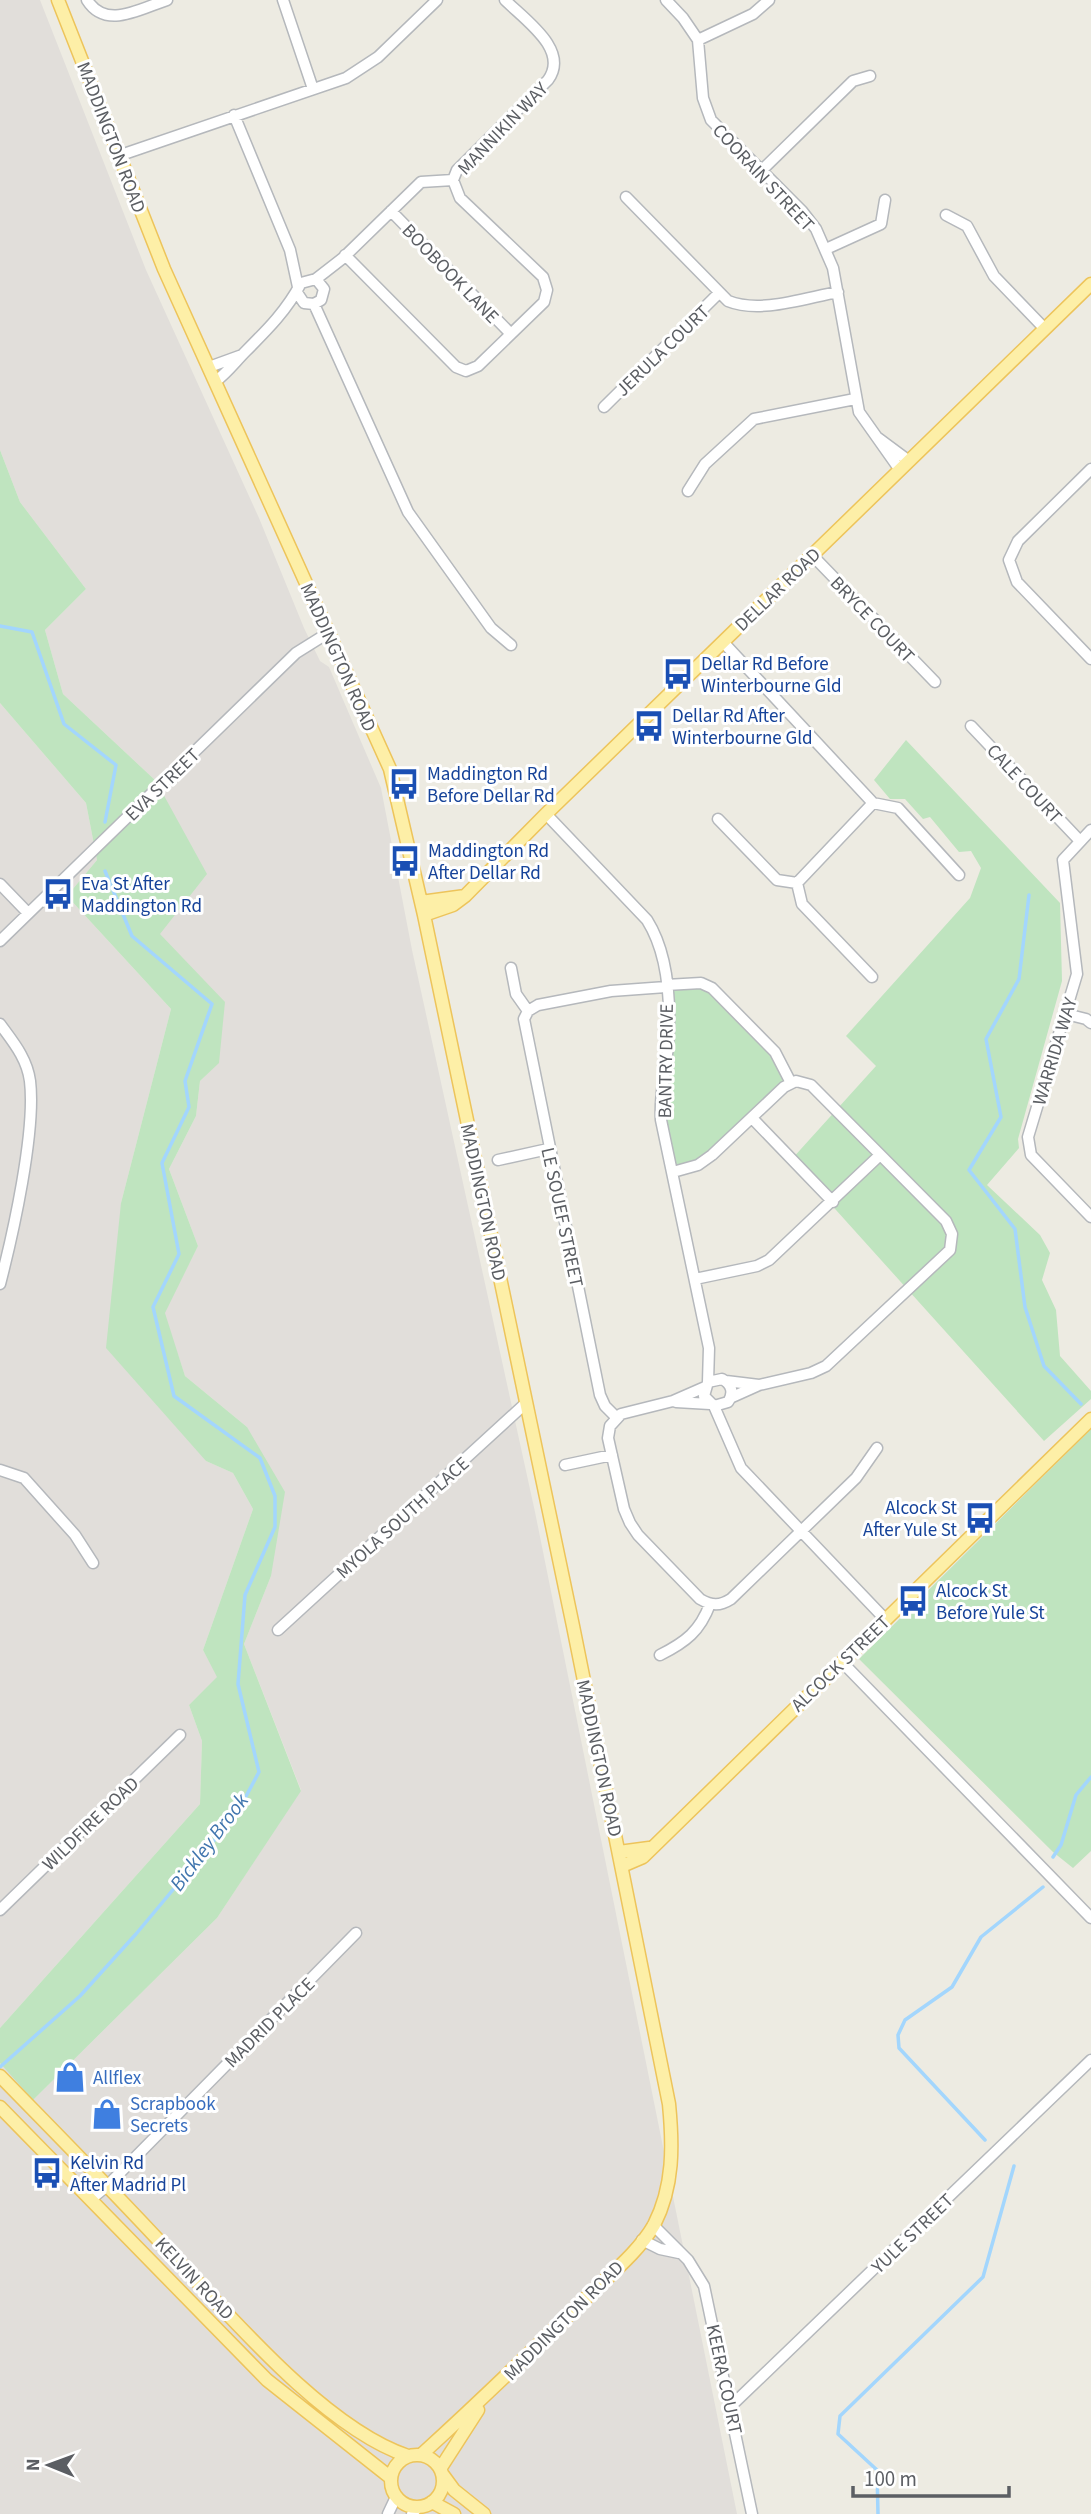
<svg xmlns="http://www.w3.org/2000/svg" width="1091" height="2514" font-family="'Source Sans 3',sans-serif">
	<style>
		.industrial { fill: #e1deda }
		.green { fill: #bfe4bf }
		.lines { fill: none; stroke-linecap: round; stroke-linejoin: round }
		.stream { stroke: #a3d6fd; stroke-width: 3.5 }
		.minor-casing { stroke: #b5b8bc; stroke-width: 13 }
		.major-casing { stroke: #edc45b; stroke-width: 15 }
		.minor { stroke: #fff; stroke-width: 10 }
		.major { stroke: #fdefa7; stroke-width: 12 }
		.labels { text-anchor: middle; stroke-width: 6; stroke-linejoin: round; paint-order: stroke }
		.street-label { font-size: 19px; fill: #5b5e63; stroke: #fff }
		.transit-label { font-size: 19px; fill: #164399; stroke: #fff; text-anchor: start }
		.shop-label { font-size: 19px; fill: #366cbe; stroke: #fff; text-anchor: start }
		.water-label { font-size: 21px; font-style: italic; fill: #4176ae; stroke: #fff }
	</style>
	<rect width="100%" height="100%" fill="#edebe2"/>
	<path class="industrial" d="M 0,0 L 40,0 L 146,270 L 259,518 L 304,628 L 320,661 L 329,667 L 381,788 L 412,950 L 535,1512 L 737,2514 L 0,2514 L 0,2063 L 34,2099 L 217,1918 L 301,1790 L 244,1644 L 271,1576 L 247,1427 L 185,1376 L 164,1313 L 198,1246 L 169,1169 L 196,1116 L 200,1081 L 219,1062 L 159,934 L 156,781 L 63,694 L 45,630 L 86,589 L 20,502 L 0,450 Z
		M 0,703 L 86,803 L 97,860 L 67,896 L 171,1009 L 121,1203 L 206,1461 L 233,1473 L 253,1509 L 203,1650 L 218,1677 L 189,1705 L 202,1741 L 200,1804 L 0,2028 Z"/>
	<path class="green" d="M 0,450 L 20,502 L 86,589 L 45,630 L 63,694 L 156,781 L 207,874 L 160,934 L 225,1002 L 219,1063 L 200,1081 L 196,1116 L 169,1169 L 198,1246 L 165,1313 L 185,1376 L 247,1427 L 285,1492 L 271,1576 L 244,1644 L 301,1791 L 217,1918 L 33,2100 L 0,2063 L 0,2028 L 200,1804 L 202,1741 L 189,1705 L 217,1677 L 203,1650 L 253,1509 L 233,1473 L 206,1461 L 106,1348 L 121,1203 L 171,1009 L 67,896 L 97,860 L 86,803 L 0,703 Z
		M 906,740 L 1060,903 L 1062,981 L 1018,1139 L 1019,1148 L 987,1185 L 1040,1235 L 1050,1253 L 1042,1280 L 1056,1310 L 1060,1356 L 1091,1391 L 1091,1399 L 1044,1441 L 791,1160 L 876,1066 L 846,1036 L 970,898 L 981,868 L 971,851 L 959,852 L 930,817 L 923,819 L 905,799 L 890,799 L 874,780 Z
		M 701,983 L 785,1069 L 791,1083 L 698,1165 L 673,1172 L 665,1138 L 666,985 Z
		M 1091,1429 L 1091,1851 L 1073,1868 L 1053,1852 L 859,1659 Z"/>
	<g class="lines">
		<path class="stream" d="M 0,626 L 32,632 L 64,724 L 116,765 L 105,822
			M 1029,895 L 1019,979 L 986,1039 L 1001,1117 L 969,1170 L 1015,1229 L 1025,1307 L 1044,1366 L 1081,1404
			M 1053,1857 L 1061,1845 L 1076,1795 L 1091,1777
			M 0,2067 L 80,1996 L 136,1934 L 237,1813 L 259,1772 L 238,1684 L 245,1595 L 275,1527 L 275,1496 L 260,1458 L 174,1396 L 153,1307 L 179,1254 L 162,1163 L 189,1107 L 185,1081 L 212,1004 L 132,936 L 105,871
			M 985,2140 L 899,2048 L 898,2035 L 905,2020 L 952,1987 L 981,1937 L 1043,1887
			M 878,2514 L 877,2470 L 838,2434 L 840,2416 L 983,2277 L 1014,2166"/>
		<defs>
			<path id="minor" d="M 87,0 C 106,30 139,9 167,0
				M 283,0 L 313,89
				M 666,0 L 683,18 L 698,40 L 703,98 L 711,120 L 802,211 L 816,229 L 833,268 L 859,412 L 900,470
				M 698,40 L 753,14 L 769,0
				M 234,115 L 290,250 L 298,287
				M 118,156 L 346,78 L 378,57 L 437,0
				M 762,170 L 853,81 L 870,76
				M 626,197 L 728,301 C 760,314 805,298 838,292
				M 391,211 L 511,334
				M 946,215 L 967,226 L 994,276 L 1045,329
				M 826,249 L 881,224 L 885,200
				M 345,255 L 456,367 L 466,371 L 478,366 L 544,302 L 547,290 L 543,277 L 460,198 L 453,180 L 457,170 L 548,80 C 570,50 525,20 505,0
				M 316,279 L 343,258 L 421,182 L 453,180
				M 314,304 L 408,512 L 491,628 L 511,645
				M 209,367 L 242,355
				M 215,382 C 228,372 235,362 246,351 C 268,329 287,310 301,283 L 316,279 L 324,289 L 321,300 L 314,304 L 304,303 L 298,294
				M 604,407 L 719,293
				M 878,438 L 909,461
				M 1091,469 L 1018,541 L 1009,560 L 1017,582 L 1091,659
				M 688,491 L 705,464 L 754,419 L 855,399
				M 812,555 L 935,682
				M 723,642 L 873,803 L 797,883 L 802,904 L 872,977
				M 971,726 L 1080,841
				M 873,803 L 898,808 L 959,875
				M 546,814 L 647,920 C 669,955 671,1004 668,1045 C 666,1070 659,1094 661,1120 L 709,1348 L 708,1382 L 704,1396 L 714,1406 L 728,1402 C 734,1393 732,1384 722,1379 L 708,1382
				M 718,819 L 777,880 L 797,883
				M 1091,830 L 1063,860 L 1077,974 L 1028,1137 L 1031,1155 L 1091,1217
				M 0,884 L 28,913
				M 0,941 L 296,653 L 328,633
				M 511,968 L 516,994 L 528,1011
				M 666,985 L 701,983 L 712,988 L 775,1052 L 791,1083
				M 1066,1014 L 1086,1019 L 1091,1023
				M 0,1024 C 13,1042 27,1058 30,1081 C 36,1131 13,1234 0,1284
				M 752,1118 L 833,1202
				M 498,1160 L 548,1149
				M 673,1172 L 698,1165 L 712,1155 L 784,1087 L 796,1081 L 811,1085 L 946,1221 L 952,1234 L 950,1250 L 826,1366 L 811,1373 L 759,1385 L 730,1398
				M 695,1279 L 757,1266 L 769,1260 L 880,1155
				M 726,1381 L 759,1385
				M 705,1387 L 673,1401 L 621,1414 L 610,1426 L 608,1438 L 624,1509 L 630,1523 L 638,1535 L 700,1599 C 712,1606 720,1606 731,1599 L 856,1478 L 877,1448
				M 676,1402 L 710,1404
				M 714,1406 L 741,1468 L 885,1619
				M 616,1417 L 605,1406 L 600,1395 L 524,1019 L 528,1011 L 538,1005 L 611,991 L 666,987
				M 565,1465 L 612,1455
				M 0,1470 L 24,1478 L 75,1535 L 93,1563
				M 278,1630 L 526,1403
				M 660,1655 C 686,1642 700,1631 710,1604
				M 842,1662 L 1091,1918
				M 0,1910 L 180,1735
				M 91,2199 L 107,2186 L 356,1933
				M 653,2225 L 688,2260 L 704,2286 L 752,2514
				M 642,2240 L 660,2249 L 679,2253
				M 731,2406 L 1091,2060
				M 388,2514 L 396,2497
				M 412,2514 L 418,2507"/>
			<path id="major" d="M 58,0 L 164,269 L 390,769 L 424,915 L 573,1626 L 669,2104 C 673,2145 674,2186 654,2225 C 638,2253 607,2277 585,2299 C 531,2352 477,2404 421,2455
				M 421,902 L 465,896
				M 424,915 L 453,905 L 465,896 L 546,814 L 1091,284
				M 619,1852 L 649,1848
				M 622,1866 L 643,1857 L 1091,1419
				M 0,2076 C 55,2132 110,2188 163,2245 C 225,2310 323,2428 408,2456
				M 0,2107 L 267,2380 L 391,2478
				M391 2481a26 26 0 1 1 52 0a26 26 0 1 1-52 0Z
				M 440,2469 L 478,2410
				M 443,2475 L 454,2490 L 484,2514
				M 432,2502 L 454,2514"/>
		</defs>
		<use href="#minor" class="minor-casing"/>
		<use href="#major" class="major-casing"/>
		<use href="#minor" class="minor"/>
		<use href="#major" class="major"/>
	</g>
	<defs>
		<symbol id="bus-bare" viewBox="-9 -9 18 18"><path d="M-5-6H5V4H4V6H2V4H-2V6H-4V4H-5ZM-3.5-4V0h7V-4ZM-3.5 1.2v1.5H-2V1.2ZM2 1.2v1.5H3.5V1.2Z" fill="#1a4fb4" stroke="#fff" stroke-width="2.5" paint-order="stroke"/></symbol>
		<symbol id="shop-bare" viewBox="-9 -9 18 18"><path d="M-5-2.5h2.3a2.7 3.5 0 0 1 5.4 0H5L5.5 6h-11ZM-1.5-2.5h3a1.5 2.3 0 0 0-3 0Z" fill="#3f7fe0" stroke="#fff" stroke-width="2.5" paint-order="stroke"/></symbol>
	</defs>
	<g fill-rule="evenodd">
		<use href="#bus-bare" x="656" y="652" width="44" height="44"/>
		<use href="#bus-bare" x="627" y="704" width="44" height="44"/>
		<use href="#bus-bare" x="382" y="762" width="44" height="44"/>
		<use href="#bus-bare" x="383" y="839" width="44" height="44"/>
		<use href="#bus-bare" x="36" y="872" width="44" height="44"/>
		<use href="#bus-bare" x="958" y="1496" width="44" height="44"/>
		<use href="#bus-bare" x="891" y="1579" width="44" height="44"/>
		<use href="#shop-bare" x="48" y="2055" width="44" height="44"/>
		<use href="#shop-bare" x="85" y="2092" width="44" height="44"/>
		<use href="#bus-bare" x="25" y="2151" width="44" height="44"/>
	</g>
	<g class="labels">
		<g class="street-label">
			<text transform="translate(502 128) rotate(-46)" y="7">MANNIKIN WAY</text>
			<text transform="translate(112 137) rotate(69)" y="7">MADDINGTON ROAD</text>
			<text transform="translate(764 177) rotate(47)" y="7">COORAIN STREET</text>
			<text transform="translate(451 273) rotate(46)" y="7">BOOBOOK LANE</text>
			<text transform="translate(662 350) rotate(-44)" y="7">JERULA COURT</text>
			<text transform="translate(777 589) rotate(-44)" y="7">DELLAR ROAD</text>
			<text transform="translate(873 619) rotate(46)" y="7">BRYCE COURT</text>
			<text transform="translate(339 657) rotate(66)" y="7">MADDINGTON ROAD</text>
			<text transform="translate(1025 783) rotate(47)" y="7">CALE COURT</text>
			<text transform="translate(162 784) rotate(-44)" y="7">EVA STREET</text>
			<text transform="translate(1054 1051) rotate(-73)" y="7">WARRIDA WAY</text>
			<text transform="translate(665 1061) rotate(-89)" y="7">BANTRY DRIVE</text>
			<text transform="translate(484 1202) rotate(78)" y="7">MADDINGTON ROAD</text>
			<text transform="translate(563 1217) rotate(78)" y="7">LE SOUEF STREET</text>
			<text transform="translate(402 1517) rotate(-42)" y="7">MYOLA SOUTH PLACE</text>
			<text transform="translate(840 1663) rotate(-44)" y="7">ALCOCK STREET</text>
			<text transform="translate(600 1758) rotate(78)" y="7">MADDINGTON ROAD</text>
			<text transform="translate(90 1823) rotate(-44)" y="7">WILDFIRE ROAD</text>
			<text transform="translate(269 2022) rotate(-45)" y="7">MADRID PLACE</text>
			<text transform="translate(912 2233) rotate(-44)" y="7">YULE STREET</text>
			<text transform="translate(195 2278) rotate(47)" y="7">KELVIN ROAD</text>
			<text transform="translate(563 2320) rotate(-45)" y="7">MADDINGTON ROAD</text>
			<text transform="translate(725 2379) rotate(78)" y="7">KEERA COURT</text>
		</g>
		<g class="transit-label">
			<text x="701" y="670">Dellar Rd Before<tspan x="701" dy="22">Winterbourne Gld</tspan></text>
			<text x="672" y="722">Dellar Rd After<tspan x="672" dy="22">Winterbourne Gld</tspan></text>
			<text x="427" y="780">Maddington Rd<tspan x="427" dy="22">Before Dellar Rd</tspan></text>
			<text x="428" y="857">Maddington Rd<tspan x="428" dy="22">After Dellar Rd</tspan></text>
			<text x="81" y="890">Eva St After<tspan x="81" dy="22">Maddington Rd</tspan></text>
			<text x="957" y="1514" text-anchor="end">Alcock St<tspan x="957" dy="22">After Yule St</tspan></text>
			<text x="936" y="1597">Alcock St<tspan x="936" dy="22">Before Yule St</tspan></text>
			<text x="70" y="2169">Kelvin Rd<tspan x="70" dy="22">After Madrid Pl</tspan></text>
		</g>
		<g class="shop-label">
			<text x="93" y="2084">Allflex</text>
			<text x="130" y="2110">Scrapbook<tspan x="130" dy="22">Secrets</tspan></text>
		</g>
		<g class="water-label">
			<text transform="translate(209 1842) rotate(-53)" y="7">Bickley Brook</text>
		</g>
	</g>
	<g transform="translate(49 2465) rotate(271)" stroke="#ffffff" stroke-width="5" paint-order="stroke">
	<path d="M0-5L12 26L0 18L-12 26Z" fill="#5b5e63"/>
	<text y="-10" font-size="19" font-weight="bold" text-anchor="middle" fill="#5b5e63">N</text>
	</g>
	<path d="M853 2486v10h156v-10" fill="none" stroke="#5b5e63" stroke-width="3.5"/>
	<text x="864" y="2486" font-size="21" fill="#5b5e63" stroke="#ffffff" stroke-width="5" paint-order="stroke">100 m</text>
</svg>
